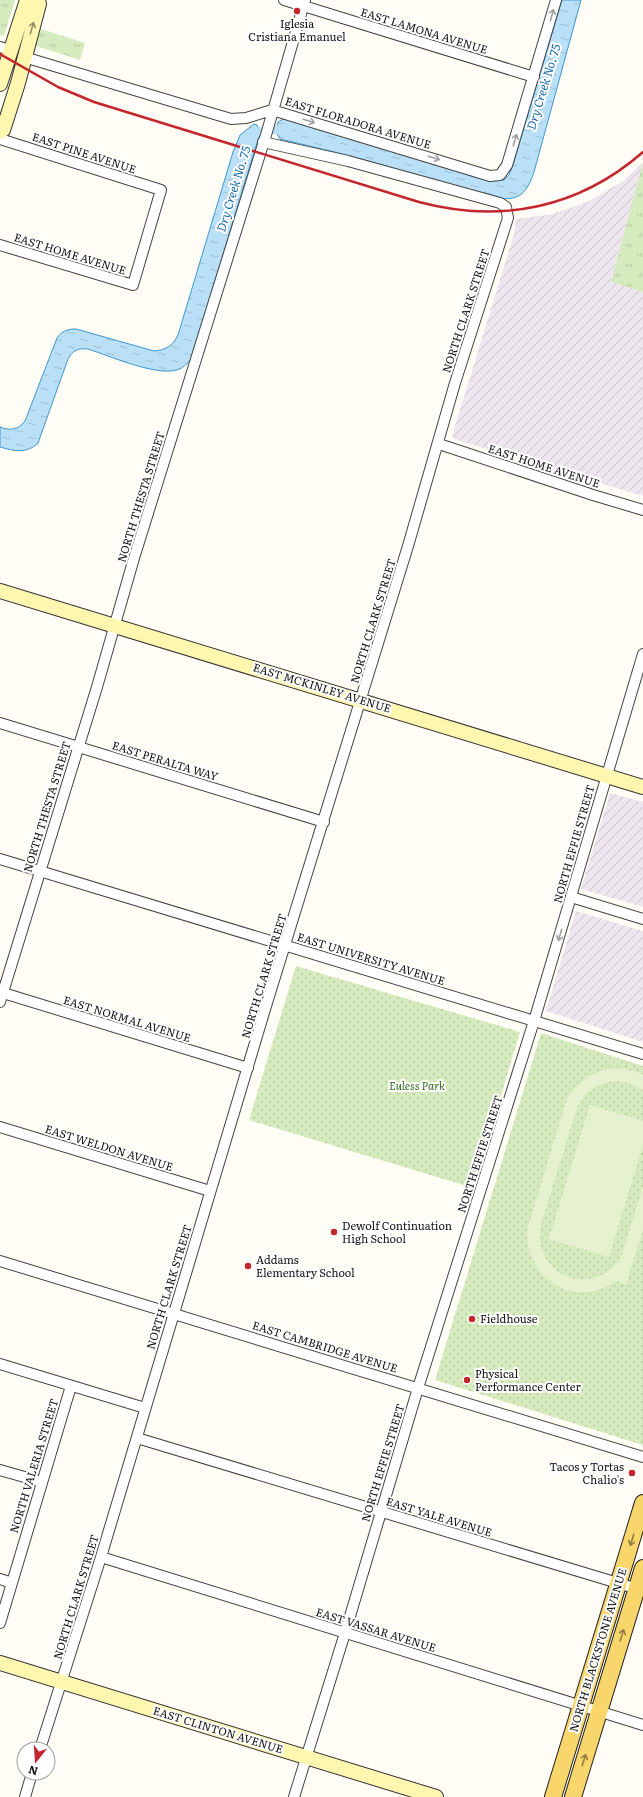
<svg xmlns="http://www.w3.org/2000/svg" width="643" height="1797" font-family="Literata,serif">
	<style>
		.industrial { fill: url(#industrial-furrows) }
		.grass { fill: url(#grass-tufts) }
		.park { fill: url(#park-dots) }
		.pitch { fill: #e6f2cf }
		.water { fill: url(#water-ripples); stroke: #3f96cf }
		.lines { fill: none; stroke-linecap: round; stroke-linejoin: round }
		.canal { stroke: #b9e0f7; stroke-width: 9 }
		.street-casing { stroke: #444; stroke-width: 12 }
		.secondary-casing { stroke: #333; stroke-width: 16 }
		.primary-casing { stroke: #222; stroke-width: 18 }
		.street { stroke: #fff; stroke-width: 10 }
		.secondary { stroke: #fff6b0; stroke-width: 14 }
		.primary { stroke: #f9d66b; stroke-width: 16 }
		.rail { stroke: #c4262e; stroke-width: 2.5 }
		.oneway { stroke: #a0a0a0 }
		.oneway2 { stroke: #948f68 }
		.oneway3 { stroke: #917d42 }
		.poi-dot { fill: #c4262e; stroke: #fff; stroke-width: 1.5 }
		.labels { text-anchor: middle; stroke-width: 4; stroke-linejoin: round; paint-order: stroke }
		.poi-label { font-size: 11px; fill: #111; stroke: #fff; text-anchor: start }
		.street-label { font-size: 11px; fill: #111; stroke: #fff }
		.park-label { font-size: 11px; font-style: italic; fill: #2f6b1f; stroke: #fff }
		.water-label { font-size: 12px; font-style: italic; fill: #1768a6; stroke: #fff }
	</style>
	<defs>
		<pattern id="industrial-furrows" width="10" height="10" patternUnits="userSpaceOnUse"><rect width="10" height="10" fill="#eee6ef"/><path d="M-1 1l2-2M0 10L10 0M9 11l2-2" fill="none" stroke="#cbc4cc"/></pattern>
		<pattern id="grass-tufts" width="24" height="20" patternUnits="userSpaceOnUse"><rect width="24" height="20" fill="#d5ebbd"/><path d="M3 7l-1-3M5 7V3M7 7l1-3M15 17l-1-3M17 17v-4M19 17l1-3" fill="none" stroke="#b6c8a1"/></pattern>
		<pattern id="park-dots" width="8" height="8" patternUnits="userSpaceOnUse"><rect width="8" height="8" fill="#d5ebbd"/><path d="M2 2h.1M6 6h.1" fill="none" stroke="#b6c8a1" stroke-width="1.8" stroke-linecap="round"/></pattern>
		<pattern id="water-ripples" width="26" height="14" patternUnits="userSpaceOnUse"><rect width="26" height="14" fill="#b9e0f7"/><path d="M2 4q2-2 4 0t4 0M15 11q2-2 4 0t4 0" fill="none" stroke="#9ebfd3"/></pattern>
	</defs>
	<rect width="100%" height="100%" fill="#fffdf5"/>
	<path class="industrial" d="M 643,162 L 611,282 L 643,292 L 643,496 L 454,439 L 452,436 L 514,234 L 516,219 L 553,214 L 589,201 L 623,181 Z
		M 610,793 L 643,802 L 643,907 L 581,889 Z
		M 576,911 L 643,931 L 643,1042 L 546,1011 Z"/>
	<path class="grass" d="M 0,0 L 15,0 L 4,36 L 0,35 Z
		M 38,28 L 85,43 L 80,60 L 33,45 Z
		M 643,162 L 643,292 L 611,282 Z"/>
	<path class="park" d="M 296,966 L 520,1032 L 473,1188 L 249,1120 Z
		M 541,1033 L 643,1066 L 643,1445 L 435,1380 Z"/>
	<path class="pitch" d="M 608,1069 L 625,1069 L 642,1074 L 643,1075 L 643,1090 C 618,1072 587,1083 576,1111 L 541,1224 C 530,1275 593,1301 621,1257 L 643,1187 L 643,1230 L 626,1284 L 616,1281 C 574,1310 526,1279 527,1230 L 567,1099 C 577,1083 589,1074 608,1069 Z
		M 590,1105 L 643,1121 L 643,1145 L 609,1257 L 549,1239 Z"/>
	<path class="water" d="M 562,0 L 581,0 L 534,172 C 526,196 517,202 492,197 L 347,155 L 280,139 L 276,132 L 278,122 L 285,118 L 487,179 L 504,180 L 509,175 L 513,165 Z
		M 254,124 L 257,125 L 260,133 L 191,359 C 187,364 183,368 177,370 C 155,376 110,356 88,349 C 78,348 73,350 68,359 L 38,443 C 27,454 14,451 0,447 L 0,427 C 10,431 18,430 25,421 L 57,338 C 62,331 67,329 76,329 L 154,351 C 165,350 173,346 178,335 L 233,152 L 240,135 Z"/>
	<g class="lines">
		<path class="canal" d="M 251,139 L 257,132 L 289,128"/>
		<defs>
			<path id="street" d="M 284,0 L 534,77
				M 0,47 L 11,50
				M 24,57 L 231,119 L 246,118 L 272,110 L 490,176 L 500,175 L 507,165 L 556,0
				M 0,139 L 161,190 L 133,285 L 0,245
				M 439,444 L 593,495 L 643,510
				M 0,723 L 324,822
				M 0,859 L 643,1054
				M 571,897 L 643,919
				M 0,992 L 248,1068
				M 0,1002 L 97,687 L 134,558 L 266,135 L 305,0
				M 0,1127 L 210,1191
				M 0,1261 L 643,1457
				M 0,1364 L 145,1408
				M 137,1438 L 641,1590
				M 0,1470 L 42,1482
				M 101,1557 L 643,1725
				M 0,1579 L 12,1583
				M 0,1623 L 71,1386
				M 40,1749 L 101,1557 L 266,1006 L 408,546 L 455,383 L 508,218 L 506,207 L 500,203 L 348,161 L 263,142
				M 25,1797 L 32,1773
				M 294,1797 L 345,1633 L 418,1388 L 534,1021 L 643,654"/>
			<path id="secondary" d="M 0,84 L 27,0
				M 0,132 L 3,130 L 18,83 L 39,4 L 38,0
				M 0,591 L 643,787
				M 0,1663 L 436,1797"/>
			<path id="primary" d="M 553,1797 L 643,1503
				M 573,1797 L 643,1568"/>
		</defs>
		<use href="#street" class="street-casing"/>
		<use href="#secondary" class="secondary-casing"/>
		<use href="#primary" class="primary-casing"/>
		<use href="#street" class="street"/>
		<use href="#secondary" class="secondary"/>
		<use href="#primary" class="primary"/>
		<path class="rail" d="M 0,54 L 58,87 L 94,102 L 419,202 C 501,224 579,208 643,152"/>
	</g>
	<defs><path id="oneway-shaft" d="M-6 0H5M1.5-3L5.5 0L1.5 3" fill="none" stroke-width="1.6" stroke-linecap="round" stroke-linejoin="round"/></defs>
	<g class="oneway">
		<use href="#oneway-shaft" transform="translate(552 15) rotate(-74)"/>
		<use href="#oneway-shaft" transform="translate(309 121) rotate(17)"/>
		<use href="#oneway-shaft" transform="translate(515 140) rotate(-73)"/>
		<use href="#oneway-shaft" transform="translate(434 158) rotate(17)"/>
		<use href="#oneway-shaft" transform="translate(560 935) rotate(106)"/>
	</g>
	<use class="oneway2" href="#oneway-shaft" transform="translate(32 28) rotate(-74)"/>
	<g class="oneway3">
		<use href="#oneway-shaft" transform="translate(632 1540) rotate(107)"/>
		<use href="#oneway-shaft" transform="translate(622 1635) rotate(-73)"/>
		<use href="#oneway-shaft" transform="translate(584 1760) rotate(-72)"/>
	</g>
	<g class="poi-dot">
		<circle cx="297" cy="11" r="4"/>
		<circle cx="334" cy="1232" r="4"/>
		<circle cx="248" cy="1266" r="4"/>
		<circle cx="472" cy="1319" r="4"/>
		<circle cx="467" cy="1380" r="4"/>
		<circle cx="632" cy="1473" r="4"/>
	</g>
	<g class="labels">
		<g class="poi-label">
			<text x="297" y="28" text-anchor="middle">Iglesia<tspan x="297" dy="13">Cristiana Emanuel</tspan></text>
			<text x="342" y="1230">Dewolf Continuation<tspan x="342" dy="13">High School</tspan></text>
			<text x="256" y="1264">Addams<tspan x="256" dy="13">Elementary School</tspan></text>
			<text x="480" y="1323">Fieldhouse</text>
			<text x="475" y="1378">Physical<tspan x="475" dy="13">Performance Center</tspan></text>
			<text x="624" y="1471" text-anchor="end">Tacos y Tortas<tspan x="624" dy="13">Chalio's</tspan></text>
		</g>
		<g class="street-label">
			<text transform="translate(424 31) rotate(17)" y="4">EAST LAMONA AVENUE</text>
			<text transform="translate(358 123) rotate(17)" y="4">EAST FLORADORA AVENUE</text>
			<text transform="translate(84 153) rotate(18)" y="4">EAST PINE AVENUE</text>
			<text transform="translate(70 254) rotate(17)" y="4">EAST HOME AVENUE</text>
			<text transform="translate(466 311) rotate(-72)" y="4">NORTH CLARK STREET</text>
			<text transform="translate(544 466) rotate(18)" y="4">EAST HOME AVENUE</text>
			<text transform="translate(141 497) rotate(-73)" y="4">NORTH THESTA STREET</text>
			<text transform="translate(373 621) rotate(-73)" y="4">NORTH CLARK STREET</text>
			<text transform="translate(322 688) rotate(17)" y="4">EAST MCKINLEY AVENUE</text>
			<text transform="translate(165 761) rotate(17)" y="4">EAST PERALTA WAY</text>
			<text transform="translate(47 807) rotate(-73)" y="4">NORTH THESTA STREET</text>
			<text transform="translate(574 844) rotate(-74)" y="4">NORTH EFFIE STREET</text>
			<text transform="translate(371 959) rotate(17)" y="4">EAST UNIVERSITY AVENUE</text>
			<text transform="translate(264 976) rotate(-73)" y="4">NORTH CLARK STREET</text>
			<text transform="translate(127 1019) rotate(17)" y="4">EAST NORMAL AVENUE</text>
			<text transform="translate(109 1148) rotate(17)" y="4">EAST WELDON AVENUE</text>
			<text transform="translate(480 1154) rotate(-72)" y="4">NORTH EFFIE STREET</text>
			<text transform="translate(169 1287) rotate(-73)" y="4">NORTH CLARK STREET</text>
			<text transform="translate(325 1347) rotate(17)" y="4">EAST CAMBRIDGE AVENUE</text>
			<text transform="translate(383 1463) rotate(-73)" y="4">NORTH EFFIE STREET</text>
			<text transform="translate(34 1466) rotate(-73)" y="4">NORTH VALERIA STREET</text>
			<text transform="translate(439 1517) rotate(17)" y="4">EAST YALE AVENUE</text>
			<text transform="translate(76 1597) rotate(-73)" y="4">NORTH CLARK STREET</text>
			<text transform="translate(376 1630) rotate(17)" y="4">EAST VASSAR AVENUE</text>
			<text transform="translate(598 1650) rotate(-73)" y="4">NORTH BLACKSTONE AVENUE</text>
			<text transform="translate(218 1730) rotate(17)" y="4">EAST CLINTON AVENUE</text>
		</g>
		<g class="park-label">
			<text x="417" y="1090">Euless Park</text>
		</g>
		<g class="water-label">
			<text transform="translate(544 87) rotate(-73)" y="4">Dry Creek No. 75</text>
			<text transform="translate(234 189) rotate(-73)" y="4">Dry Creek No. 75</text>
		</g>
	</g>
	<g transform="translate(36 1761) rotate(197)"><circle r="19" fill="#ffffff" stroke="#a0a0a0"/>
	<path d="M0-3L7 15L0 10L-7 15Z" fill="#c4262e"/>
	<text y="-6" font-size="11" font-weight="bold" text-anchor="middle" fill="#111111">N</text>
	</g>
</svg>
